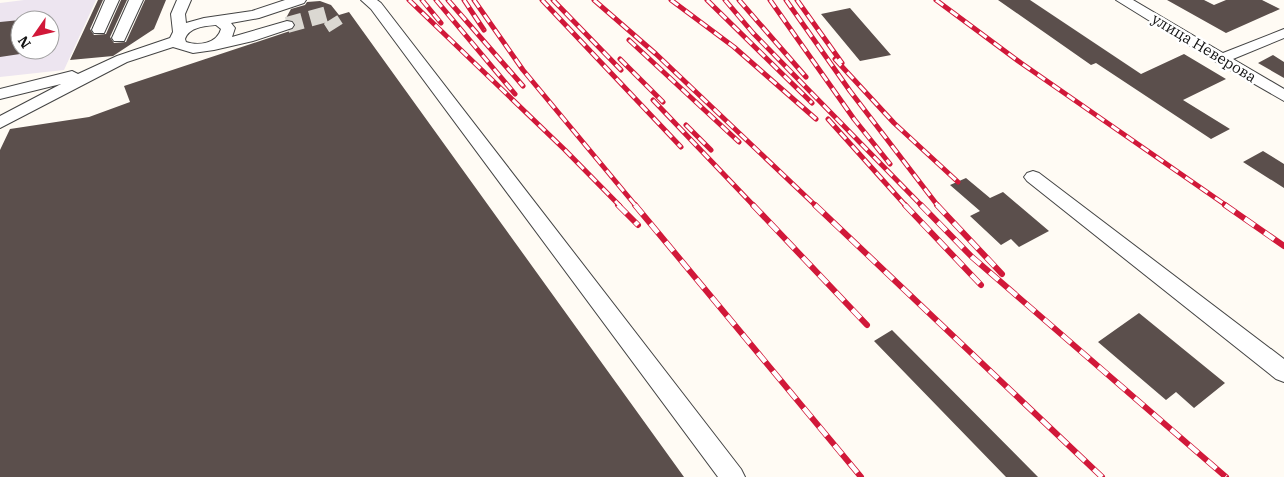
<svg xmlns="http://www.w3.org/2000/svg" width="1284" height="477" font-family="'IBM Plex Serif',serif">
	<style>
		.industrial { fill: #ede5f0; fill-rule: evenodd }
		.building { fill: #5b4f4c }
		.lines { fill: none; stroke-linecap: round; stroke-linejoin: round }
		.minor-tunnel { stroke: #dbd8d2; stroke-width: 16; stroke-dasharray: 16 8; stroke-linecap: butt }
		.minor-casing { stroke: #444; stroke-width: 2 }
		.minor { fill: #fff; fill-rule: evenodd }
		.rail-far1-casing { stroke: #d11839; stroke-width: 5 }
		.rail-casing { stroke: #d11839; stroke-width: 6 }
		.rail-far1 { stroke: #fff; stroke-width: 3; stroke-dasharray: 9; stroke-linecap: butt }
		.rail { stroke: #fff; stroke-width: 4.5; stroke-dasharray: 12; stroke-linecap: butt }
		.labels { text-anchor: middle; stroke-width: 5; stroke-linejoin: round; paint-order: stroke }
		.far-street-label { font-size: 15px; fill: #111; stroke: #fff }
	</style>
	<rect width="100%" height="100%" fill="#fffbf4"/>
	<path class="industrial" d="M 24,0 L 96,0 L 64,70 L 0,77 L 0,3 ZM 20,20 L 50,20 L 50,50 L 20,50 Z"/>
	<path class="building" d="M 98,0 L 103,0 L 90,29 L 94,35 L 106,34 L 121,0 L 127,0 L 110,37 L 114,43 L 126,42 L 145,0 L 166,0 L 154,29 L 113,56 L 70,60 Z
		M 998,0 L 1030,0 L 1141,74 L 1184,54 L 1226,79 L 1183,100 L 1230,129 L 1211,139 L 1096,63 L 1091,65 Z
		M 1167,0 L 1204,0 L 1214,5 L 1226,0 L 1262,0 L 1280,9 L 1226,33 Z
		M 320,1 L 331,5 L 339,15 L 349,12 L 684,477 L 0,477 L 0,150 L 10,129 L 89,117 L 130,102 L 124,86 L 293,30 L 296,24 L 292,20 L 286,18 L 291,9 L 305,5 L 307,2 Z
		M 850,8 L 891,55 L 860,61 L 821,14 Z
		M 20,20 L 20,54 L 0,57 L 0,22 Z
		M 1273,55 L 1284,62 L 1284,78 L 1258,63 Z
		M 1263,151 L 1284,164 L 1284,188 L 1243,162 Z
		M 966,178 L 990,198 L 1003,192 L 1049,231 L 1019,247 L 1011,239 L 1001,245 L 970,216 L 980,211 L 950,185 Z
		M 1139,313 L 1225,383 L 1194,408 L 1176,392 L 1166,400 L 1098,342 Z
		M 892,330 L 1038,477 L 1006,477 L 874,341 Z"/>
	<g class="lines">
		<path class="minor-tunnel" d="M 287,25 L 327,14 L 336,28"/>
		<defs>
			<path id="minor" d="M 105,0 L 119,0 L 104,33 L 94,33 L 92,30 Z
				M 129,0 L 143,0 L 124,41 L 114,41 L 112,38 Z
				M 177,0 L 191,0 L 185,14 L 186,23 L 204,18 L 252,11 L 285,0 L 306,0 L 304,3 L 259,18 L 231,23 L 235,28 L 232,37 L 287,21 L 292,22 L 294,25 L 292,28 L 253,41 L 214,50 L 193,53 L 173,47 L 127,62 L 0,128 L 0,116 L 61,84 L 0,99 L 0,89 L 72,71 L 78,74 L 117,56 L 170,38 L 173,32 L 171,14 ZM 216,25 L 221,29 C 217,44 198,46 186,42 L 185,39 C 189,27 205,26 216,25 Z
				M 361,0 L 377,0 L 381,3 L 741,469 L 745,477 L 718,477 L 371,9 Z
				M 1116,0 L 1133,0 L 1223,53 L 1284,29 L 1284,38 L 1233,59 L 1284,89 L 1284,101 L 1216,62 Z
				M 1033,171 L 1039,173 L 1284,359 L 1284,382 L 1276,379 L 1027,181 L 1024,177 L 1027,173 Z"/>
		</defs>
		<use href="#minor" class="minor-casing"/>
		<use href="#minor" class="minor"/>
		<defs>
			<path id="rail-far1" d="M 409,0 L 565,150 L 620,206
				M 422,0 L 441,23
				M 436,0 L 515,94
				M 448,0 L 523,86
				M 464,0 L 484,30
				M 474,0 L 523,70 L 636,206
				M 542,0 L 681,147
				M 553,0 L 621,70
				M 594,0 L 656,54 L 816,206
				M 671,0 L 734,47 L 816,119
				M 707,0 L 812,103
				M 725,0 L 753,33 L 922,206
				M 739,0 L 806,77
				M 770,0 L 854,119 L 890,164
				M 786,0 L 850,91 L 938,206
				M 797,0 L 842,63
				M 936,0 L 1021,63 L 1227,206
				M 629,40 L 739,142
				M 620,59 L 663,102
				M 835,59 L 894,123 L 958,182
				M 653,100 L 754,206
				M 828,119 L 906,206
				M 686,125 L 711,150"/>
			<path id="rail" d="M 618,205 L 638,225
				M 635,205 L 861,477
				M 753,205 L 867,325
				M 815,205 L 1102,477
				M 905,205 L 981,285
				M 921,205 L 972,257 L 1226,477
				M 937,205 L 1002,274
				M 1225,205 L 1284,246"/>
		</defs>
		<use href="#rail-far1" class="rail-far1-casing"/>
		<use href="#rail" class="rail-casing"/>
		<use href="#rail-far1" class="rail-far1"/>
		<use href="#rail" class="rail"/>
	</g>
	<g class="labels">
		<g class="far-street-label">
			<text transform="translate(1204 48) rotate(31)" y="5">улица Неверова</text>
		</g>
	</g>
	<g transform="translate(35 35) rotate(236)"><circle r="24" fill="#ffffff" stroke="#a0a0a0"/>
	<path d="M0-4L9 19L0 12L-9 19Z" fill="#d11839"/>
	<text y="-8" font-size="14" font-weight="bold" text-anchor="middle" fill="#111111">N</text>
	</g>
</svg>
